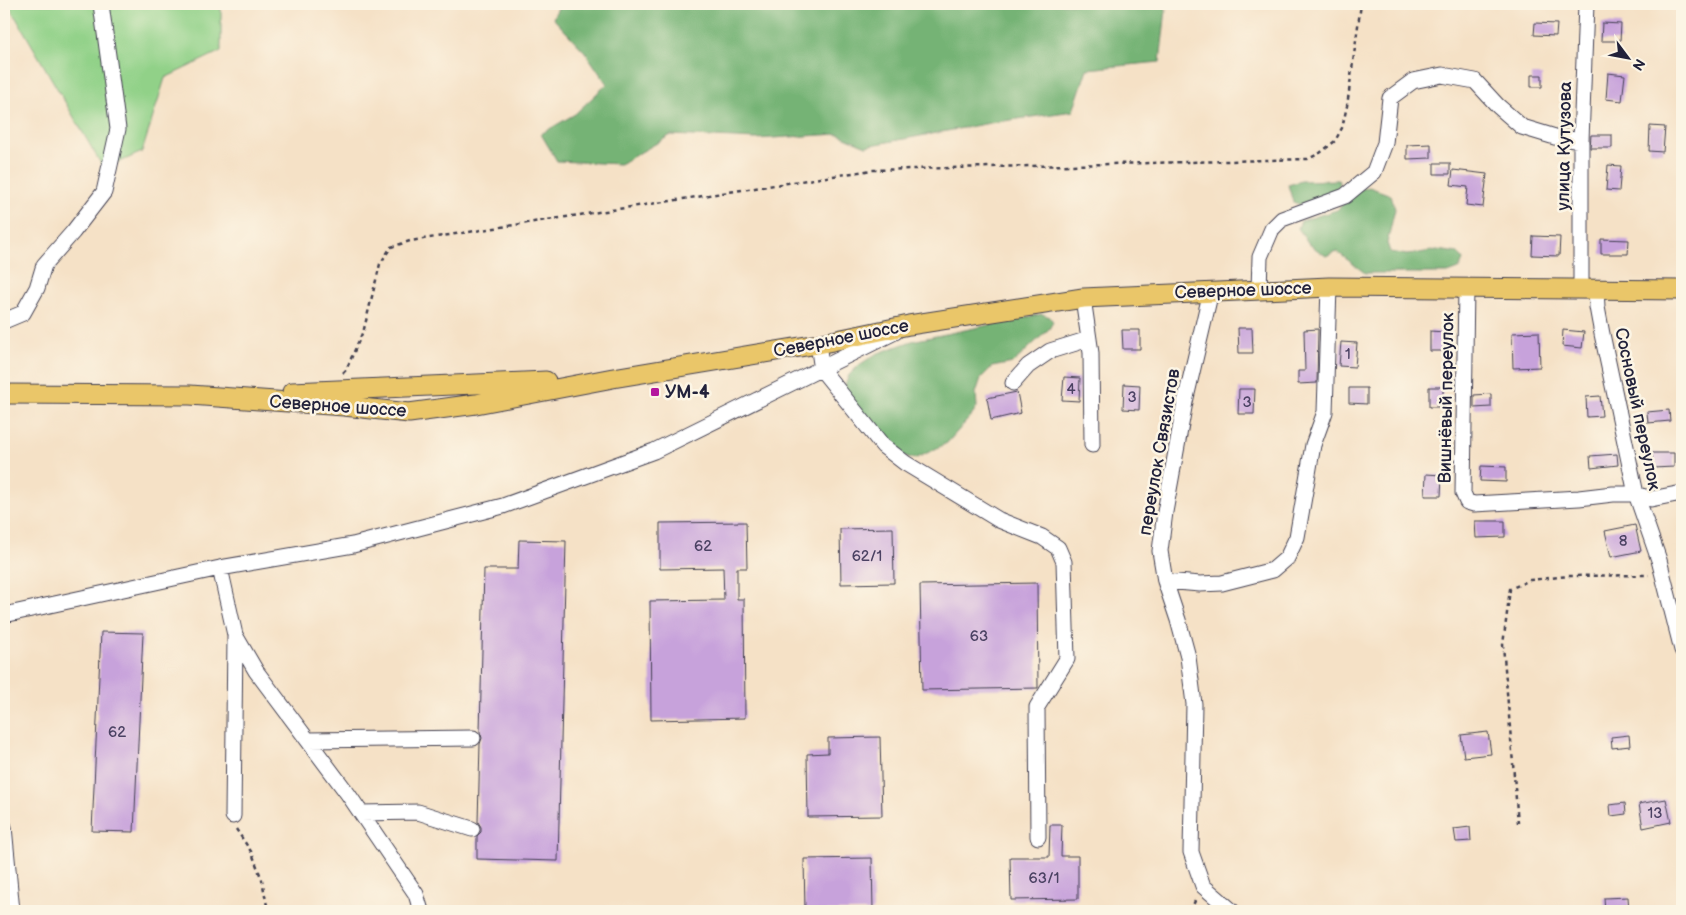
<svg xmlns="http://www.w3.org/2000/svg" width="1686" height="915" font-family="'Balsamiq Sans',sans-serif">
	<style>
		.green { fill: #91d188; stroke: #5a7a62 }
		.forest { fill: #74b374; stroke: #4b6a58 }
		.building { fill: #c7a2db }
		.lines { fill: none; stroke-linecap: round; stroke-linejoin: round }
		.minor-casing { stroke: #423f50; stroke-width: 17 }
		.major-casing { stroke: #423f50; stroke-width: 21 }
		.path { stroke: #423f50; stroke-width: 2.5; stroke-dasharray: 4 4; stroke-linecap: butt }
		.minor { stroke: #fff; stroke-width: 15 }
		.major { stroke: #eac669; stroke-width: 19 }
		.poi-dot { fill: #b5179e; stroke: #fcf5e5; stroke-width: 2 }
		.labels { text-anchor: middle; stroke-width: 5; stroke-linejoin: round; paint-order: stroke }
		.number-label { font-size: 15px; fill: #4b4263 }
		.street-label { font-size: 18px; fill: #22223b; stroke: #fcf5e5 }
		.poi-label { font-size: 18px; font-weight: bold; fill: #22223b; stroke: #fcf5e5; text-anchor: start }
	</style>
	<rect width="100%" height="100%" fill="#fcf5e5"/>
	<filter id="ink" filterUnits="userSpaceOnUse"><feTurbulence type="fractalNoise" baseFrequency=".02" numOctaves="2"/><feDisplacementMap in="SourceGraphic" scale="10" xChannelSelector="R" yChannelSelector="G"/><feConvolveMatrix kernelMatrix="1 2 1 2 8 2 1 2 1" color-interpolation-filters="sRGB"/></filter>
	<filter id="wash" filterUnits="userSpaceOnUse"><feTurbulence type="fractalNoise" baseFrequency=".0096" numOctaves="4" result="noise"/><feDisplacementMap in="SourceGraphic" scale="20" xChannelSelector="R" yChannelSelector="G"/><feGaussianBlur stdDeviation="1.12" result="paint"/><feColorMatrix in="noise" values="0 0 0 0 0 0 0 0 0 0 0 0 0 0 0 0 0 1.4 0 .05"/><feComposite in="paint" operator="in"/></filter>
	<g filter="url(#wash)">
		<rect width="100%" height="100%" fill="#f5e1c6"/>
		<path class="green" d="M 8,4 L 221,4 L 221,51 L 165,78 L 142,152 L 104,169 Z"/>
		<path class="forest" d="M 560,4 L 1163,4 L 1166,9 L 1160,62 L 1087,69 L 1073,111 L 990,123 L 866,146 L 838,134 L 756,139 L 671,135 L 620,164 L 557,161 L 541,134 L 575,114 L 607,84 L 585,52 L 553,18 Z
			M 1339,180 L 1340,185 L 1334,192 L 1301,205 L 1293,202 L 1288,185 L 1301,181 Z
			M 1369,187 L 1391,195 L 1395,209 L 1387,243 L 1390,252 L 1407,255 L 1437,250 L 1458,253 L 1463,260 L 1459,269 L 1448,273 L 1365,273 L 1336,251 L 1326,256 L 1309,244 L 1298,228 L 1301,221 L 1337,210 L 1358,190 Z
			M 1042,314 L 1050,317 L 1053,322 L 1049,329 L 1013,363 L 992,367 L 981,378 L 976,393 L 977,407 L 973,414 L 947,443 L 915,459 L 901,455 L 869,423 L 844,388 L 849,375 L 859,365 L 876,354 L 912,341 Z"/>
		<g id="blocks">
			<path class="building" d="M 1535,23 L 1557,24 L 1556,36 L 1534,35 Z
				M 1602,23 L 1621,24 L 1620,41 L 1601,41 Z
				M 1608,73 L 1625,75 L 1622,101 L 1606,99 Z
				M 1531,75 L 1542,75 L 1542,87 L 1531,87 Z
				M 1650,126 L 1665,127 L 1663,152 L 1649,151 Z
				M 1591,135 L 1612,135 L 1612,148 L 1590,148 Z
				M 1431,144 L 1431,158 L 1407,159 L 1407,145 Z
				M 1434,163 L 1450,163 L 1450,174 L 1434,174 Z
				M 1608,165 L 1621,166 L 1619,191 L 1606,190 Z
				M 1453,170 L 1487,174 L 1483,207 L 1466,205 L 1468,187 L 1451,185 Z
				M 1533,236 L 1560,237 L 1559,256 L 1532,255 Z
				M 1601,239 L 1629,240 L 1628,254 L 1601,254 Z
				M 1238,328 L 1252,328 L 1253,353 L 1239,353 Z
				M 1318,329 L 1317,383 L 1298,384 L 1298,371 L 1305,371 L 1304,330 Z
				M 1122,330 L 1140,330 L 1140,349 L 1123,349 Z
				M 1563,330 L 1584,332 L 1582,348 L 1562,346 Z
				M 1430,331 L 1445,332 L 1444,351 L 1430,351 Z
				M 1539,332 L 1540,367 L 1513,368 L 1512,333 Z
				M 1341,342 L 1357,343 L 1355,367 L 1339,366 Z
				M 1064,377 L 1080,378 L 1079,401 L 1062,400 Z
				M 1124,384 L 1140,385 L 1139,410 L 1123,409 Z
				M 1429,387 L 1443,387 L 1443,407 L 1429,407 Z
				M 1349,388 L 1367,388 L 1367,404 L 1349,403 Z
				M 1239,389 L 1255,389 L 1254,414 L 1238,414 Z
				M 1017,392 L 1021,413 L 991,420 L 987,398 Z
				M 1491,394 L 1491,407 L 1474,408 L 1474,395 Z
				M 1600,396 L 1602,416 L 1587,417 L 1586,397 Z
				M 1669,410 L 1670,421 L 1648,423 L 1647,412 Z
				M 1652,453 L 1674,453 L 1674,467 L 1653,468 Z
				M 1617,454 L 1618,465 L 1591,468 L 1590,456 Z
				M 1481,466 L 1506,467 L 1506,482 L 1480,481 Z
				M 1426,474 L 1442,475 L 1441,496 L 1425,496 Z
				M 1475,521 L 1505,521 L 1505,537 L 1476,538 Z
				M 746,522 L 747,568 L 737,568 L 737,599 L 744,599 L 745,718 L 651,720 L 650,601 L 724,600 L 723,568 L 660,569 L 660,523 Z
				M 1635,525 L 1641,551 L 1611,557 L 1605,531 Z
				M 893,528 L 894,583 L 841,584 L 840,529 Z
				M 519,540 L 566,541 L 558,861 L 477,859 L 477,836 L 481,832 L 481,827 L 478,822 L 480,744 L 482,738 L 480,732 L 484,569 L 518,569 Z
				M 1037,583 L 1038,688 L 922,690 L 920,585 Z
				M 101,632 L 143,633 L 134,832 L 92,831 Z
				M 1488,732 L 1491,754 L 1464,757 L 1461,735 Z
				M 1629,735 L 1630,746 L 1612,748 L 1611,737 Z
				M 880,737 L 882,816 L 808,817 L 807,754 L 828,753 L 828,738 Z
				M 1666,799 L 1671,822 L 1643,828 L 1639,804 Z
				M 1625,803 L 1626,814 L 1611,816 L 1610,805 Z
				M 1050,825 L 1062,825 L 1061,856 L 1078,856 L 1078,899 L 1011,900 L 1010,857 L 1049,857 Z
				M 1470,827 L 1471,841 L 1456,842 L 1454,829 Z
				M 872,858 L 873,911 L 805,911 L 804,859 Z
				M 1628,897 L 1629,911 L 1605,911 L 1604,898 Z"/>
		</g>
	</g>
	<g filter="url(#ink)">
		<use href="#blocks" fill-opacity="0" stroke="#423f50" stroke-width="1"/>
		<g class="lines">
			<defs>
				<path id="minor" d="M 1466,287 L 1463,493 L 1467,502 L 1474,504 L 1579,498 L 1613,494 L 1636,494 L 1651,499 L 1682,493
					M 1581,289 L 1581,141 L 1586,4
					M 1596,289 L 1597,307 L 1602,334 L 1636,494 L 1659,560 L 1682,650
					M 1259,290 L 1260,257 L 1272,229 L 1282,219 L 1345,196 L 1374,172 L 1385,143 L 1390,98 L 1413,81 L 1442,75 L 1475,81 L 1498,106 L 1522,127 L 1555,137 L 1581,141
					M 1211,291 L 1185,402 L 1165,512 L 1160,551 L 1165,581 L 1178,620 L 1188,657 L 1194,704 L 1191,852 L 1203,886 L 1232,911
					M 1083,298 L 1091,353 L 1092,445
					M 4,321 L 23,313 L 37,288 L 44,265 L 73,232 L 104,192 L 118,129 L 101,4
					M 818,344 L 822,370 L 883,446 L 905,463 L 999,520 L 1042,537 L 1058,548 L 1064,562 L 1067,659 L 1037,707 L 1038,837
					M 1013,383 L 1028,366 L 1050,351 L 1089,339
					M 220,568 L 235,635 L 256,671 L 348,794 L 416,894 L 421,911
					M 1165,581 L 1200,584 L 1222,583 L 1273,570 L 1287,558 L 1297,537 L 1313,445 L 1325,412 L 1329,287
					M 4,615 L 220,568 L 353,545 L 503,506 L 654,451 L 895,332
					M 308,740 L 473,738
					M 361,813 L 418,812 L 472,829
					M 233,816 L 235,637
					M 4,827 L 12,911"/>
				<path id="major" d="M 292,392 L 546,381
					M 4,394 L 190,395 L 344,406 L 409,413 L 476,404 L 613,378 L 818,344 L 909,325 L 1083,298 L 1329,287 L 1682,290"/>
			</defs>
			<use href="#minor" class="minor-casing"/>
			<use href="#major" class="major-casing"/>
			<path class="path" d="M 343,373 L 346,370 L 364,329 L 380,264 L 391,247 L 410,241 L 872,170 L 1308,159 L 1320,153 L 1335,141 L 1342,128 L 1347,106 L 1361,4
				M 1518,823 L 1503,645 L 1510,589 L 1530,580 L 1569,576 L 1649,575
				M 236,829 L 252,853 L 262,880 L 268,911
				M 1190,911 L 1196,899"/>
			<use href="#minor" class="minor"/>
			<use href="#major" class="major"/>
		</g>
	</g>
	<rect class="poi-dot" x="650" y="387" width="10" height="10" rx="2.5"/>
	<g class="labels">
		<g class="number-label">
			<text x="1348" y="359">1</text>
			<text x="1071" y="394">4</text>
			<text x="1132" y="402">3</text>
			<text x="1247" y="407">3</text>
			<text x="1623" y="546">8</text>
			<text x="703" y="551">62</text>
			<text x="867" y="561">62/1</text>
			<text x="979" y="641">63</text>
			<text x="117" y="737">62</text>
			<text x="1655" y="818">13</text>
			<text x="1044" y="883">63/1</text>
		</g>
		<g class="street-label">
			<text transform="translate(1564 146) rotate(-89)" y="6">улица Кутузова</text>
			<text transform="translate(1243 290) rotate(-2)" y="6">Северное шоссе</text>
			<text transform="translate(841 338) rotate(-11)" y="6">Северное шоссе</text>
			<text transform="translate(1446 398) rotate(-89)" y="6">Вишнёвый переулок</text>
			<text transform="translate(338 406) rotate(4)" y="6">Северное шоссе</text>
			<text transform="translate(1638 409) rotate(78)" y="6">Сосновый переулок</text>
			<text transform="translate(1159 452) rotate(-80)" y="6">переулок Связистов</text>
		</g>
		<g class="poi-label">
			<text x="665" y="398">УМ-4</text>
		</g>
	</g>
	<rect width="1686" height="915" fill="none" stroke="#fcf5e5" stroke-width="20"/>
	<g transform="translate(1628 58) rotate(122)" stroke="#fcf5e5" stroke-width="4" paint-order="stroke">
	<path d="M0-4L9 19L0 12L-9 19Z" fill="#22223b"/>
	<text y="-8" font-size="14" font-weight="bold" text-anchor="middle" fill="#22223b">N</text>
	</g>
</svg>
